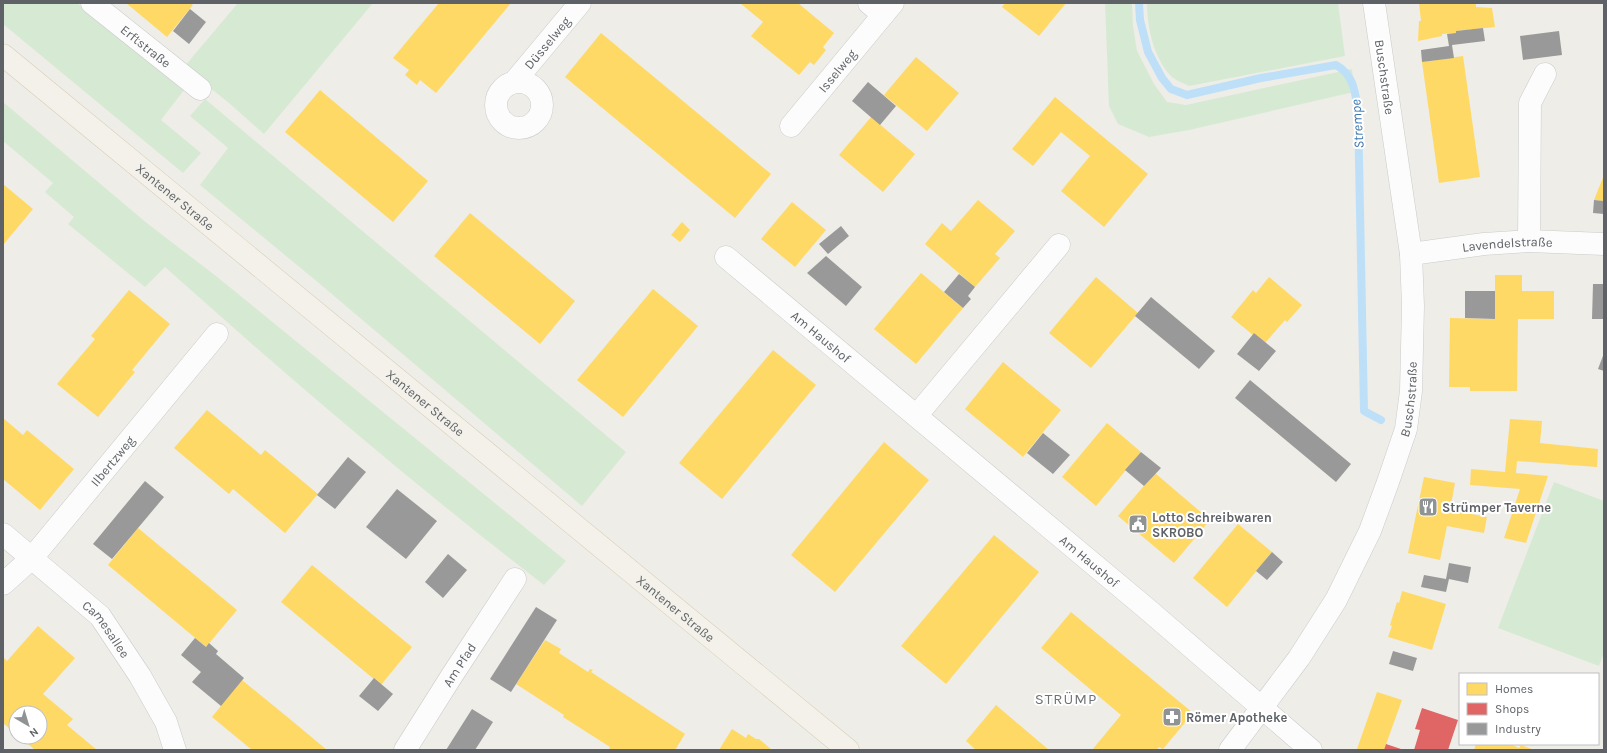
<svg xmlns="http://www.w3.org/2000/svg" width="1607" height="753" font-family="Karla,sans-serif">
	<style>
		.green { fill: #d6ead3 }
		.homes { fill: #ffd966 }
		.shops { fill: #e06666 }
		.industry { fill: #999 }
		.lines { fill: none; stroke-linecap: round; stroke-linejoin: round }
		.stream { stroke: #bde0f8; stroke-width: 8 }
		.minor-casing { stroke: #cbcbcb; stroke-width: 23 }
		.major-casing { stroke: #d6cdb6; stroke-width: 23 }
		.minor { stroke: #fcfcfc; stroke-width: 22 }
		.major { stroke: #f3f1e9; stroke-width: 22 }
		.labels { text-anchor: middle; stroke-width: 4; stroke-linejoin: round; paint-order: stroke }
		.street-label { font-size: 13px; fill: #5e6267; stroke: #fff }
		.poi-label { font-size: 13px; font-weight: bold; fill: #5e6267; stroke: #fff; text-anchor: start }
		.water-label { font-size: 14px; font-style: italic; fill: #3d76ad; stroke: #fff }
		.quarter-label { font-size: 15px; letter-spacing: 1px; fill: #6f7479; stroke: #fff }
	</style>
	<rect width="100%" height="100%" fill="#eeede8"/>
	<path class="green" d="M 3,3 L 77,3 L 184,90 L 161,120 L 201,153 L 183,173 L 3,24 Z
		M 238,3 L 373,3 L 264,134 L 229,103 L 184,67 Z
		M 1105,3 L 1132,3 L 1133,26 L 1137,51 L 1154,84 L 1167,102 L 1186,105 L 1352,69 L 1354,92 L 1189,130 L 1149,137 L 1118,124 L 1109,106 Z
		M 1147,3 L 1338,3 L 1345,56 L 1189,86 C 1184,83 1177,81 1172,77 C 1154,59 1147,28 1147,3 Z
		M 205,99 L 626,452 L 582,506 L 320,284 L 200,185 L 228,148 L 190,116 Z
		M 3,102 L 148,224 L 216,276 L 566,561 L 544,585 C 413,484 288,377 165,267 L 145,287 L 68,224 L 74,217 L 45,192 L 53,183 L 3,141 Z
		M 1554,482 L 1604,501 L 1604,653 L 1599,666 L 1498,628 Z"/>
	<path class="homes" d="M 126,3 L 190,3 L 193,5 L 167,37 Z
		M 439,3 L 511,3 L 436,93 L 420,80 L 417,85 L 405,75 L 409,70 L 393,58 Z
		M 740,3 L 798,3 L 834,33 L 823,47 L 826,50 L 814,65 L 810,62 L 799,75 L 751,36 L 763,22 Z
		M 1005,3 L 1066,3 L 1039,36 L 1002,7 Z
		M 1419,3 L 1476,3 L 1476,7 L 1492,8 L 1495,27 L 1456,31 L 1456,33 L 1442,34 L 1442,36 L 1418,41 L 1419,21 L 1421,21 Z
		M 601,33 L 771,174 L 735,218 L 565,77 Z
		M 1463,56 L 1480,177 L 1439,183 L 1422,62 Z
		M 916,57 L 959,93 L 927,131 L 884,95 Z
		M 320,90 L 428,181 L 393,222 L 285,132 Z
		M 1055,97 L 1148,174 L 1104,227 L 1061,191 L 1090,156 L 1061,132 L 1033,166 L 1012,149 Z
		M 871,117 L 915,154 L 883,192 L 839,155 Z
		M 1604,175 L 1604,201 L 1594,200 Z
		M 3,184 L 33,209 L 3,245 Z
		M 978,200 L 1015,231 L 995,254 L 1000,258 L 975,287 L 925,244 L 942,223 L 951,231 Z
		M 792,202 L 826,230 L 795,267 L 761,239 Z
		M 470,213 L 575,301 L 540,344 L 434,256 Z
		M 682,222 L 690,230 L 680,242 L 671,235 Z
		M 921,273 L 963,308 L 916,364 L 874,329 Z
		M 1495,275 L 1522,275 L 1522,291 L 1554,291 L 1554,319 L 1518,319 L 1517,391 L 1470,391 L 1470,387 L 1449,387 L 1450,318 L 1495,319 Z
		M 1096,277 L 1138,313 L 1091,368 L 1049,333 Z
		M 1269,277 L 1302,305 L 1287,322 L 1285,320 L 1265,343 L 1254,333 L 1253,335 L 1231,317 L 1253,290 L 1256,293 Z
		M 653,289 L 698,326 L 623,417 L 577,380 Z
		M 129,290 L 170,324 L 132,370 L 135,372 L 98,417 L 57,384 L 95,339 L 91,336 Z
		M 773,350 L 816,385 L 722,499 L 679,463 Z
		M 1003,362 L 1061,410 L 1023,457 L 965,409 Z
		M 207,410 L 261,455 L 265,450 L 318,494 L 285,533 L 233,489 L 229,494 L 174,448 Z
		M 3,418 L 23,435 L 27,430 L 74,469 L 40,510 L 3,479 Z
		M 1510,419 L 1542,421 L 1540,443 L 1598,449 L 1597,467 L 1517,461 L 1516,473 L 1548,476 L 1526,543 L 1504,538 L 1520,489 L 1470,485 L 1471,469 L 1505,472 Z
		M 1107,423 L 1141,452 L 1096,506 L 1062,477 Z
		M 884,442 L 929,480 L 835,592 L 791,555 Z
		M 1155,473 L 1210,520 L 1174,563 L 1118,516 Z
		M 1424,477 L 1455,483 L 1450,510 L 1487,517 L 1484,533 L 1447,526 L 1440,560 L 1408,553 Z
		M 1238,524 L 1272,552 L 1227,607 L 1193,578 Z
		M 138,528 L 237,610 L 206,647 L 108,565 Z
		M 994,535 L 1039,572 L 946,684 L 901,646 Z
		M 312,565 L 412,647 L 381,685 L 281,602 Z
		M 1402,591 L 1446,604 L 1432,650 L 1388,637 L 1392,626 L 1390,625 L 1397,602 L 1399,603 Z
		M 1071,612 L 1193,713 L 1163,749 L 1159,747 L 1157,750 L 1092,750 L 1121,715 L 1041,648 Z
		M 38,626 L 75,658 L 43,694 L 73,719 L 67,725 L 97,750 L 35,750 L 20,737 L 40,737 L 40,713 L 16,713 L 16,734 L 3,723 L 3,657 L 7,661 Z
		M 545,640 L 561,649 L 559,653 L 588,672 L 590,669 L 593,670 L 591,672 L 685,734 L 675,750 L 610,750 L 609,749 L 610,747 L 563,717 L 564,715 L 516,684 Z
		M 242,680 L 291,720 L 327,750 L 252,750 L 212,717 Z
		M 1377,692 L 1402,700 L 1384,750 L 1359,750 L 1357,749 Z
		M 996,705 L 1049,750 L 976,750 L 966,741 Z
		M 732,729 L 746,738 L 748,734 L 756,739 L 759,739 L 772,750 L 719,750 Z
		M 1476,744 L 1510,744 L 1519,748 L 1521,745 L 1534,750 L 1474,750 Z"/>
	<path class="shops" d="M 1422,708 L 1458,720 L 1448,750 L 1414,750 L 1420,730 L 1415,729 Z
		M 1386,744 L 1404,750 L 1384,750 Z"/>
	<path class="industry" d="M 190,9 L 206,22 L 189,44 L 173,31 Z
		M 1483,28 L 1485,41 L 1452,45 L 1454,58 L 1422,62 L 1421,50 L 1449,46 L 1447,34 L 1456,33 L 1456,31 Z
		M 1559,31 L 1562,55 L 1523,60 L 1520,36 Z
		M 868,82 L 896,106 L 880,125 L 852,101 Z
		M 1594,200 L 1604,201 L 1604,214 L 1593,213 Z
		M 841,226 L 849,236 L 828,254 L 819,244 Z
		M 826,256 L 862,287 L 846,306 L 807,273 Z
		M 959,274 L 975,287 L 968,296 L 971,299 L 963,308 L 944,292 Z
		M 1593,284 L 1604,284 L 1604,319 L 1592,319 Z
		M 1465,291 L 1495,291 L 1495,319 L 1465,318 Z
		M 1151,297 L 1215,351 L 1199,369 L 1135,316 Z
		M 1254,333 L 1276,351 L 1259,371 L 1237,354 Z
		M 1604,353 L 1604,371 L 1598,369 Z
		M 1250,380 L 1351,464 L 1336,482 L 1235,398 Z
		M 1043,433 L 1070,455 L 1053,474 L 1027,453 Z
		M 1141,452 L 1161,468 L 1144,486 L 1125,470 Z
		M 348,457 L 366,472 L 335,509 L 317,495 Z
		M 145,481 L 164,497 L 112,559 L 93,544 Z
		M 397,489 L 437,521 L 406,559 L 366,527 Z
		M 1272,552 L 1283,562 L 1267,580 L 1256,571 Z
		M 448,554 L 467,570 L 443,598 L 425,582 Z
		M 1449,563 L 1471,567 L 1468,583 L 1449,579 L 1446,592 L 1421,587 L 1424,575 L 1446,579 Z
		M 536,607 L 557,620 L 511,692 L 490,679 Z
		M 195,638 L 206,647 L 209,643 L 218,651 L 216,654 L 244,678 L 221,706 L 192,682 L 201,672 L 181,655 Z
		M 1393,651 L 1417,658 L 1413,671 L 1389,664 Z
		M 374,678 L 393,694 L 378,711 L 359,696 Z
		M 472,709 L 493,722 L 475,750 L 446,750 Z"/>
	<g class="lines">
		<path class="stream" d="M 1139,3 L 1140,20 L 1148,52 L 1162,78 L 1171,89 L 1187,95 L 1261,78 L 1336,65 C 1354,75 1355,92 1358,110 L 1364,411 L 1381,420"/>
		<defs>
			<g id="minor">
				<path id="s1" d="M 92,3 L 200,89"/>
				<path d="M 869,3 L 883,15 L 893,3"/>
				<path id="s2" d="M 515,81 L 580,3"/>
				<circle cx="519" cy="105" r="23"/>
				<path id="s3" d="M 791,126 L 883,15"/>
				<path d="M 1529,241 L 1530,103 L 1545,74"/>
				<path id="s4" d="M 1411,254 L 1484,244 L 1529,241 L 1604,244"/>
				<path id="s5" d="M 726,257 L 1146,608 L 1311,750"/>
				<path d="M 917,415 L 1059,245"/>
				<path id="s6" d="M 3,534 L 100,616 L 140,676 L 166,722 L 175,750"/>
				<path id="s7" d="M 3,584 L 32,558 L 217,334"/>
				<path id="s8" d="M 405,750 L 451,677 L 515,579"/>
				<path id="s9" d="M 1230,750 L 1299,658 L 1336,600 L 1370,531 L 1388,482 L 1406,429 L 1411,391 L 1413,306 L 1411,254 L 1374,3"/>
			</g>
			<g id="major">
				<path id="s10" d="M 3,55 L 848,750"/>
			</g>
		</defs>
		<use href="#minor" class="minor-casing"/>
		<use href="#major" class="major-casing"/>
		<use href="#minor" class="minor"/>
		<use href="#major" class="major"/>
	</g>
	<defs>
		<symbol id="restaurant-square" viewBox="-11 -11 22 22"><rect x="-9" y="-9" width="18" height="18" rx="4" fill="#909394" stroke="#fff"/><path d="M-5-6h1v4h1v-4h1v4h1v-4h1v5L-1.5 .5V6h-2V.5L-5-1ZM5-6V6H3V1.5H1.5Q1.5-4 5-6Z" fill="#fff"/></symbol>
		<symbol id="civic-square" viewBox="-11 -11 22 22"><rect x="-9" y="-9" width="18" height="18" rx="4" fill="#909394" stroke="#fff"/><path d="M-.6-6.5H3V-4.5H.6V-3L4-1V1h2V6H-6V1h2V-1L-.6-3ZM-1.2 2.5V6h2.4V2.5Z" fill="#fff"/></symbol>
		<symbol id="pharmacy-square" viewBox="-11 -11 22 22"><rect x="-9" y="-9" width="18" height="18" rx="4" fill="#909394" stroke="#fff"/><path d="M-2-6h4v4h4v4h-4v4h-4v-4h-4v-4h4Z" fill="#fff"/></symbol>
	</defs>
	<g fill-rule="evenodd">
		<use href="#restaurant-square" x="1417" y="496" width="22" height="22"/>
		<use href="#civic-square" x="1127" y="513" width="22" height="22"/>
		<use href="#pharmacy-square" x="1161" y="706" width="22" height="22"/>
	</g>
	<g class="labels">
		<g class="street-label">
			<text dy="5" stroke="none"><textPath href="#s2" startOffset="50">Düsselweg</textPath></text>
			<text dy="5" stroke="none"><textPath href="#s1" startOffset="69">Erftstraße</textPath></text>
			<text dy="5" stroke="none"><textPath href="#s3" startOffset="72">Isselweg</textPath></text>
			<text transform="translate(1385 77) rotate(82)" y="5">Buschstraße</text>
			<text dy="5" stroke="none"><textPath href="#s10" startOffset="223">Xantener Straße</textPath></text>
			<text dy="5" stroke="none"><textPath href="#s4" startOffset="97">Lavendelstraße</textPath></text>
			<text dy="5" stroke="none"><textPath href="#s5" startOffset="124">Am Haushof</textPath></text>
			<text dy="5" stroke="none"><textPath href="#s9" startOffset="399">Buschstraße</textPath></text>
			<text dy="5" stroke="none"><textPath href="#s10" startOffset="547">Xantener Straße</textPath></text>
			<text dy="5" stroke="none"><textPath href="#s7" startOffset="165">Ilbertzweg</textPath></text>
			<text dy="5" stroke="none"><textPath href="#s5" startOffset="474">Am Haushof</textPath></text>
			<text dy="5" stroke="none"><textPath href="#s10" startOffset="871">Xantener Straße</textPath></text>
			<text dy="5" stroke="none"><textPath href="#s6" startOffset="141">Camesallee</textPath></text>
			<text dy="5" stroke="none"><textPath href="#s8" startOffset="101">Am Pfad</textPath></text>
		</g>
		<g class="poi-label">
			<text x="1442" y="512">Strümper Taverne</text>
			<text x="1152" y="522">Lotto Schreibwaren<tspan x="1152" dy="15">SKROBO</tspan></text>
			<text x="1186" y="722">Römer Apotheke</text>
		</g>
		<g class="water-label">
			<text transform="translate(1357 124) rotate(-94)" y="5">Strempe</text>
		</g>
		<g class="quarter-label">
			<text x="1066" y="704">STRÜMP</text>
		</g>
	</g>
	<rect width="1607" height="753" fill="none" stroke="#5e6267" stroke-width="8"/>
	<rect x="1459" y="673" width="140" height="72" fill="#ffffff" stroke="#bfc0c2"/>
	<rect x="1467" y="683" width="20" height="12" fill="#ffd966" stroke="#bfc0c2"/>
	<text x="1495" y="693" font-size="12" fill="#5e6267">Homes</text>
	<rect x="1467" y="703" width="20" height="12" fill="#e06666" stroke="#bfc0c2"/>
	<text x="1495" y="713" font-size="12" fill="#5e6267">Shops</text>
	<rect x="1467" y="723" width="20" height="12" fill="#999999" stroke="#bfc0c2"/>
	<text x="1495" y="733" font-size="12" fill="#5e6267">Industry</text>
	<g transform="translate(28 725) rotate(142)"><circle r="19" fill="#ffffff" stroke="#bfc0c2"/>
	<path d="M0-3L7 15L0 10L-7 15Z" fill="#909394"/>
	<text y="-6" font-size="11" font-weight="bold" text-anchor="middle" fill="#5e6267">N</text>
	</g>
</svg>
